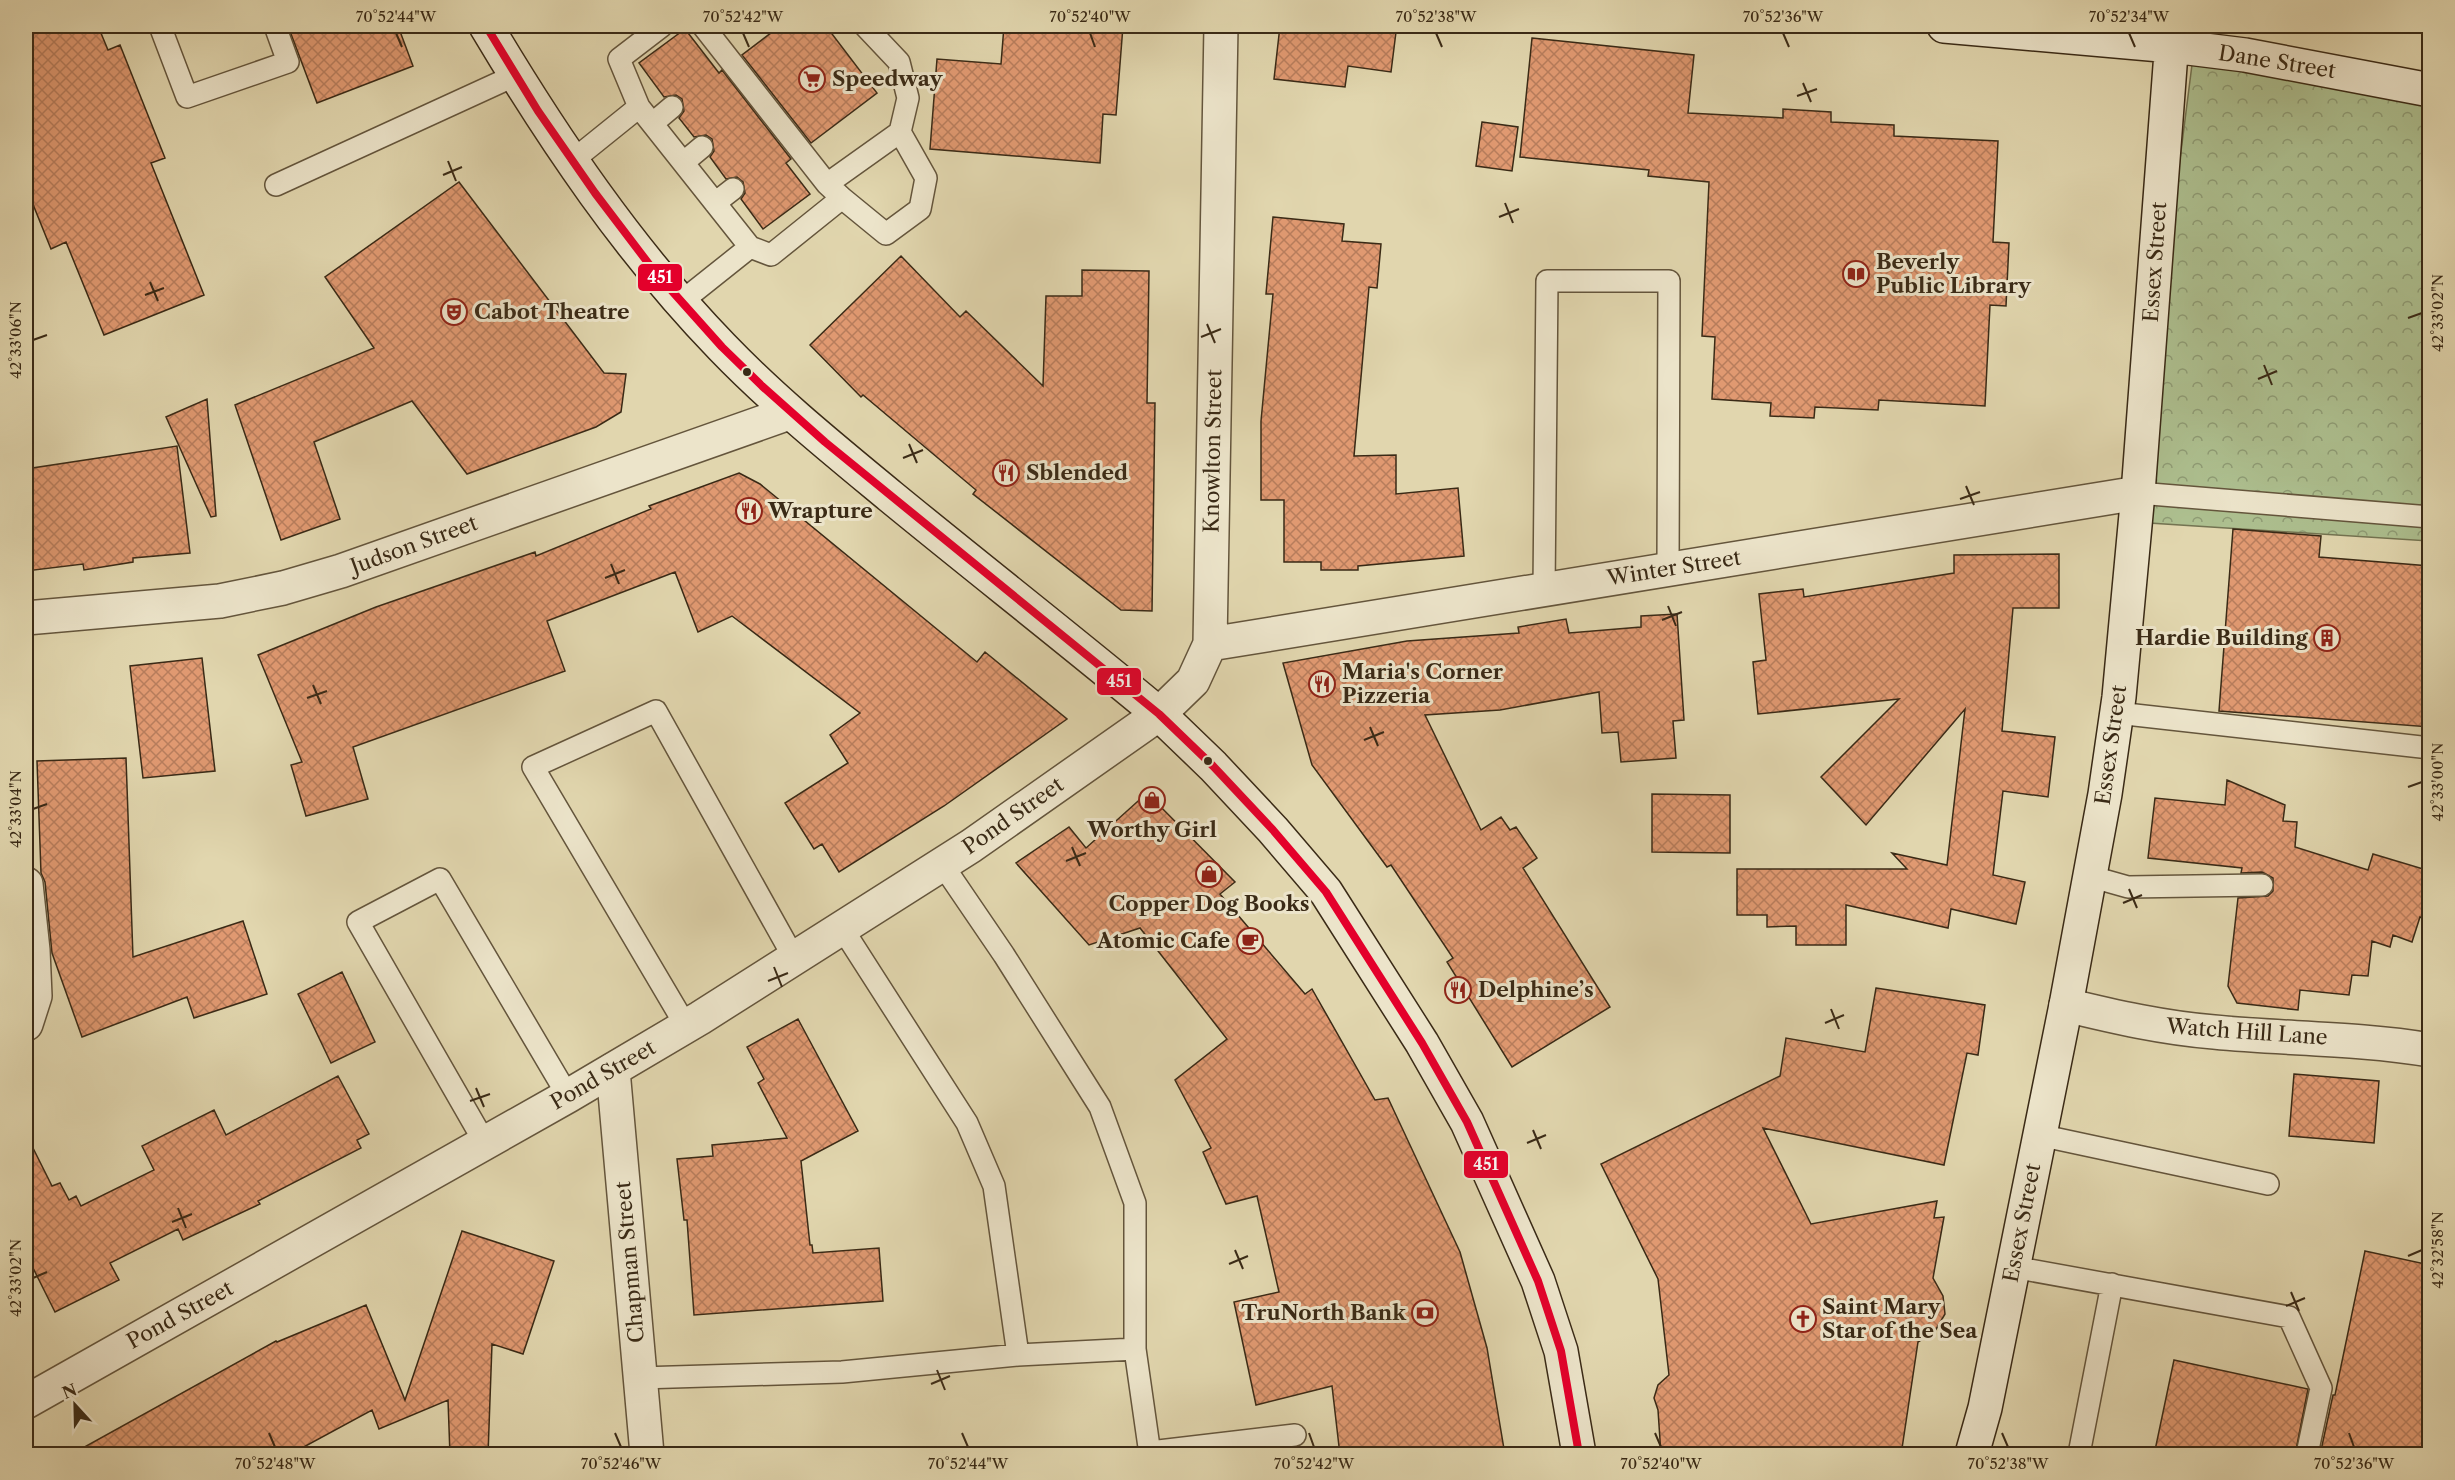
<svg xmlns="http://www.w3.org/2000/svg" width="2455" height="1480" font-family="'Libre Caslon Text',serif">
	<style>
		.park { fill: url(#park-crowns); stroke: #747452; stroke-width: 1.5 }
		.building { fill: url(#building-cross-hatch); stroke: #3a2a16; stroke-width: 1.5 }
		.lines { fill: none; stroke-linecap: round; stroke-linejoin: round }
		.service-casing { stroke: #64553c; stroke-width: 24 }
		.minor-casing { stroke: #64553c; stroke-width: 36 }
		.tertiary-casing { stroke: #64553c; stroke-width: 36 }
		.secondary-casing { stroke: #3a2a16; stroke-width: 36 }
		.service { stroke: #ece4ca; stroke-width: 21 }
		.minor { stroke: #ece4ca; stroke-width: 33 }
		.tertiary { stroke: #ece4ca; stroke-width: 33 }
		.secondary { stroke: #ece4ca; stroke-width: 33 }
		.bus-1-casing { stroke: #ece4ca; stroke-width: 12 }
		.bus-1 { stroke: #e4002b; stroke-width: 8 }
		.ticks { fill: none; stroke: #3a2a16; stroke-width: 2 }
		.bus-dot { fill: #3a2a16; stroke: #ece4ca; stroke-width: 2 }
		.labels { text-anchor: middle; stroke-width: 6; stroke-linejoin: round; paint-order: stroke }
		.street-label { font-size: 21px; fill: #3a2a16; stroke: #ece4ca }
		.poi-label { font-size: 21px; font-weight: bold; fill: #3a2a16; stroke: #ece4ca; text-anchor: start }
		.line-badge { stroke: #ece4ca; stroke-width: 2 }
		.badge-label { font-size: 16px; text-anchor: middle; font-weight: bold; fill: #fff }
		.neatline { fill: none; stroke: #3a2a16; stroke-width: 2 }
		.ticks-label { font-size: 15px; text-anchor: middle; fill: #3a2a16 }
	</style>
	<defs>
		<pattern id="park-crowns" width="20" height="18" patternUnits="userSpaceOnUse" patternTransform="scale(1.5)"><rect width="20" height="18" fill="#adbf8f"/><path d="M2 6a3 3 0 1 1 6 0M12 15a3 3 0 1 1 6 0" fill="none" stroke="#8e9b74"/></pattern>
		<pattern id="building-cross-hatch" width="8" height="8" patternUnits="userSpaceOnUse" patternTransform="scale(1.5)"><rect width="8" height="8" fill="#e09971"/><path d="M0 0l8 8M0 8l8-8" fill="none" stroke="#b77d5c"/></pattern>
	</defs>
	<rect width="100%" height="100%" fill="#e1d6ae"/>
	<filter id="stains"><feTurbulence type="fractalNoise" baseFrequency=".00333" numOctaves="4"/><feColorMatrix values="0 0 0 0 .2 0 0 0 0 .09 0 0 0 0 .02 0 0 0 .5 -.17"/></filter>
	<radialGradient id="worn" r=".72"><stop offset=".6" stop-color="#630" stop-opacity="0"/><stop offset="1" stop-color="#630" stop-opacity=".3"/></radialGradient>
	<path class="park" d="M 2194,49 L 2429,91 L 2429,541 L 2134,522 Z"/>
	<path class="building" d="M 45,26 L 98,26 L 108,50 L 120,45 L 165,158 L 151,163 L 204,295 L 104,335 L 66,242 L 51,249 L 26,187 L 26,34 Z
		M 288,26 L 398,26 L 413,66 L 317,103 Z
		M 780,26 L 826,26 L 877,93 L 811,143 L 742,55 Z
		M 1004,26 L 1123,26 L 1116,115 L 1103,114 L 1100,163 L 930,149 L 937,59 L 1001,64 Z
		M 1280,26 L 1342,26 L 1396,32 L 1391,72 L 1348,66 L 1345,87 L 1274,79 Z
		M 685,29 L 719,73 L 722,70 L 791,159 L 786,163 L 810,194 L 763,229 L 741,199 L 745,193 L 743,182 L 737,177 L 726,179 L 710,157 L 714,151 L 712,139 L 706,135 L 694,137 L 679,118 L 684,111 L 682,99 L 676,95 L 664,97 L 639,63 Z
		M 1532,38 L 1694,55 L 1688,113 L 1783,118 L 1783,109 L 1831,112 L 1831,122 L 1894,125 L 1894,136 L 1998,141 L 1993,242 L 2009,243 L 2006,306 L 1990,305 L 1985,406 L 1879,400 L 1878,410 L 1815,407 L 1814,418 L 1770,416 L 1771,403 L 1712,399 L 1715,337 L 1702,336 L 1709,182 L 1648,176 L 1649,170 L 1520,157 Z
		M 1482,122 L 1518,127 L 1512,171 L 1476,166 Z
		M 459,182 L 604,373 L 626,374 L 621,412 L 596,427 L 467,474 L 412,401 L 314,442 L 340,519 L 281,540 L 235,405 L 374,348 L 325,277 Z
		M 1273,217 L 1344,224 L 1342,241 L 1381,244 L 1377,288 L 1369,287 L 1354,456 L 1396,455 L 1396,494 L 1458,488 L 1464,556 L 1358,566 L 1358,570 L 1321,570 L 1321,562 L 1284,562 L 1284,500 L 1261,500 L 1261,421 L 1273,294 L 1266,294 Z
		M 901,256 L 960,317 L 966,311 L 1043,386 L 1046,296 L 1082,296 L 1082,270 L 1149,271 L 1147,403 L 1155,403 L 1152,611 L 1121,610 L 973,494 L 976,490 L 863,395 L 861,397 L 810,345 Z
		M 207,399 L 216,516 L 211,517 L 166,417 Z
		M 177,446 L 190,553 L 133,558 L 133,562 L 84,570 L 83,564 L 26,571 L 26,469 Z
		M 739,473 L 760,484 L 977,662 L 985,652 L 1067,719 L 944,806 L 839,872 L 822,844 L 814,849 L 785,803 L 848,763 L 830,735 L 860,713 L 732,616 L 698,632 L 675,572 L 547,621 L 565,671 L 353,747 L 368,799 L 306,816 L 291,765 L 302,762 L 258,655 L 376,607 L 535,552 L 536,556 L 651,509 L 649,506 Z
		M 2233,529 L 2321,536 L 2319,557 L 2430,566 L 2430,727 L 2219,711 Z
		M 2059,554 L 2059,608 L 2013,608 L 2002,731 L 2055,737 L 2048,797 L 2003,791 L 1993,875 L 2025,882 L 2016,924 L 1951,909 L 1948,928 L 1846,905 L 1846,945 L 1796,945 L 1796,926 L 1767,927 L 1767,915 L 1737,915 L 1737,869 L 1907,869 L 1892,853 L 1947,865 L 1965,709 L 1866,825 L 1821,777 L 1899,699 L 1758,714 L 1753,662 L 1766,660 L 1759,594 L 1803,589 L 1804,597 L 1954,573 L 1954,555 Z
		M 1677,614 L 1684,720 L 1673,721 L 1676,758 L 1621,762 L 1618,732 L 1602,733 L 1599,692 L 1500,710 L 1425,715 L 1481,830 L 1501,817 L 1510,830 L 1516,827 L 1537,858 L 1523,868 L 1610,1007 L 1512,1067 L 1447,962 L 1453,958 L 1391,865 L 1387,867 L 1312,765 L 1283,663 L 1407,641 L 1519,633 L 1518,627 L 1566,619 L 1569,633 L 1641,627 L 1641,616 Z
		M 202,658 L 215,771 L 143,778 L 130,666 Z
		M 126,758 L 133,957 L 243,921 L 267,994 L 194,1018 L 187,997 L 82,1037 L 52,953 L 45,882 L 41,873 L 37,761 Z
		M 2227,780 L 2285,805 L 2283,821 L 2297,822 L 2295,847 L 2368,870 L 2373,854 L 2430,871 L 2430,920 L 2420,917 L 2412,942 L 2393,935 L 2390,947 L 2372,941 L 2368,976 L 2352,975 L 2349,995 L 2300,990 L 2298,1010 L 2237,1003 L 2228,986 L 2238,898 L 2268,896 L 2273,891 L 2273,878 L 2262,872 L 2241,873 L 2242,868 L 2148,858 L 2155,798 L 2225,805 Z
		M 1147,793 L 1235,882 L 1220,894 L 1305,994 L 1312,989 L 1375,1100 L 1388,1098 L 1460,1252 L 1487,1348 L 1505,1455 L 1340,1455 L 1332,1386 L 1256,1405 L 1234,1302 L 1279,1292 L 1257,1196 L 1226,1204 L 1203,1152 L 1211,1148 L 1175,1080 L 1227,1039 L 1140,928 L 1089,945 L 1016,863 L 1069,827 L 1086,848 Z
		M 1652,794 L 1730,795 L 1730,853 L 1652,852 Z
		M 342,972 L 375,1042 L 331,1063 L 298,994 Z
		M 1876,988 L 1985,1005 L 1978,1055 L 1967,1053 L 1944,1165 L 1763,1128 L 1811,1224 L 1937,1201 L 1934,1218 L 1944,1217 L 1933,1278 L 1943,1296 L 1945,1314 L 1935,1331 L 1918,1342 L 1901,1455 L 1661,1455 L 1658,1410 L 1654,1398 L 1658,1385 L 1669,1375 L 1658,1279 L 1601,1164 L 1780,1076 L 1786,1038 L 1865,1052 Z
		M 798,1019 L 858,1131 L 801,1161 L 810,1245 L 812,1245 L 813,1253 L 879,1248 L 883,1301 L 694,1315 L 687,1220 L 684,1220 L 677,1159 L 713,1156 L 712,1145 L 787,1138 L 758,1083 L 764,1079 L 747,1047 Z
		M 2294,1074 L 2379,1081 L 2374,1143 L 2289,1136 Z
		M 338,1076 L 369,1134 L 357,1140 L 361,1148 L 258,1201 L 260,1204 L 183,1240 L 178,1229 L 110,1263 L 119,1280 L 55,1312 L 26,1254 L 26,1134 L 52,1186 L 60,1183 L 69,1200 L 76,1196 L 81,1206 L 154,1170 L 142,1146 L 214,1110 L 226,1135 Z
		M 462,1231 L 554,1261 L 523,1354 L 492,1344 L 488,1455 L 450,1455 L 448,1400 L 379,1429 L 372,1410 L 289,1455 L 70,1455 L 276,1341 L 277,1342 L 366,1305 L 405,1400 Z
		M 2365,1251 L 2430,1265 L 2430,1455 L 2320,1455 L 2333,1395 L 2335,1395 Z
		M 2174,1360 L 2308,1389 L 2295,1455 L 2154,1455 Z"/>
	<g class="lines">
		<defs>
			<path id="service" d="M 160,26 L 187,97 L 288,62 L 275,26
				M 703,26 L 827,184 L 842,198 L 771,255 L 750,247
				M 639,107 L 619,59 L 662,26
				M 653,123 L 672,107
				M 572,161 L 639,107 L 750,247 L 681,302
				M 684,162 L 702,147
				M 827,184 L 900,132 L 908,98 L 899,62 L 865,26
				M 276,185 L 516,75
				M 842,198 L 886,234 L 920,209 L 926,178 L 900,132
				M 715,203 L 733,189
				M 2138,493 L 2430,517
				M 1544,590 L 1547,281 L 1669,281 L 1668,569
				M 2117,713 L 2430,748
				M 942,864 L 1004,955 L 1100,1107 L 1135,1203 L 1135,1349 L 1150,1454
				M 2089,876 L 2128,887 L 2262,885
				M 686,1026 L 533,767 L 656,711 L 794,958
				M 2039,1135 L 2268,1184
				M 485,1143 L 358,922 L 440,879 L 568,1096
				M 2013,1267 L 2289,1317 L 2321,1388 L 2307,1454
				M 1018,1355 L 1135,1349
				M 640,1378 L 842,1372 L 1018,1355 L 994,1186 L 967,1123 L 842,928
				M 1150,1452 L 1295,1435
				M 2079,1454 L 2112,1284"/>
			<path id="minor" d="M 26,618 L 220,601 L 283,588 L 341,571 L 789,413
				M 1210,644 L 2138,493
				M 1159,714 L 1193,681 L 1210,644 L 1221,26
				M 26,884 L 33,950 L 35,996 L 26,1024
				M 2066,1005 C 2115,1017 2164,1028 2214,1032 C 2286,1039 2358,1038 2430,1050
				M 613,1070 L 647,1454"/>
			<path id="tertiary" d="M 26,1402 L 568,1096 L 700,1018 L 971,846 L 1159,714"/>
			<path id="secondary" d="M 486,26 C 554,140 629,251 722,347 C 774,401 832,448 890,496 C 979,569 1070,640 1159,714 L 1213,766 L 1273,830 L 1326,892 L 1422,1043 L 1467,1122 L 1538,1281 L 1561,1351 L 1579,1454
				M 1944,26 L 2172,46 L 2245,55 L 2430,90
				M 1972,1454 L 1985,1408 L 2066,1005 L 2105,794 L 2119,697 L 2138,493 L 2173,26"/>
		</defs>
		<use href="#service" class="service-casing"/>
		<use href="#minor" class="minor-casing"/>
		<use href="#tertiary" class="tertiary-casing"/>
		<use href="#secondary" class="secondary-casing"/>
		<use href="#service" class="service"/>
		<use href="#minor" class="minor"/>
		<use href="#tertiary" class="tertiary"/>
		<use href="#secondary" class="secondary"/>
		<defs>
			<path id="bus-1" d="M 486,26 L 538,111 L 595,193 L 655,272 L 722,347 L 762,386 L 825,442 L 1159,714 L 1213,766 L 1273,830 L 1326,892 L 1422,1043 L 1467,1122 L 1538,1281 L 1561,1351 L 1579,1454"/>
		</defs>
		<use href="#bus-1" class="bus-1-casing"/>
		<use href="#bus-1" class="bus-1"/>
	</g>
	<path class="ticks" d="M 396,33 L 402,47M 743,33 L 749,47M 1090,33 L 1095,47M 1436,33 L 1442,47M 1783,33 L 1789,47M 2129,33 L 2135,47M 1803,83 L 1811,102M 1797,96 L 1817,89M 448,161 L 456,181M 443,175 L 462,167M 1505,203 L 1513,223M 1499,217 L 1519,209M 150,282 L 158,301M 145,295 L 164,288M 2408,318 L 2422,313M 1207,324 L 1215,343M 1201,337 L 1221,329M 33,340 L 47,335M 2264,365 L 2272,385M 2258,379 L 2277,371M 909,444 L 917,463M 903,458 L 923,450M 1966,486 L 1974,505M 1960,499 L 1980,492M 611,564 L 619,584M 605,578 L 625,570M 1668,606 L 1676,626M 1662,620 L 1682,612M 313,685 L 321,704M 307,698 L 327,691M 1370,727 L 1378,746M 1364,740 L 1384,732M 2408,787 L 2422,782M 33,809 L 47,804M 1072,847 L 1080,866M 1066,861 L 1086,853M 2129,889 L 2137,908M 2123,903 L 2142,895M 774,967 L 782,987M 768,981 L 788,973M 1831,1009 L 1839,1029M 1825,1023 L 1844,1015M 476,1088 L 484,1107M 470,1101 L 490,1094M 1533,1130 L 1541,1149M 1527,1143 L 1546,1135M 178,1208 L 186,1228M 172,1222 L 192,1214M 1235,1250 L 1243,1269M 2408,1256 L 2422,1250M 1229,1264 L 1248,1256M 33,1278 L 47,1272M 2291,1292 L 2299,1311M 2286,1306 L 2305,1298M 937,1370 L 945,1390M 931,1384 L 950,1376M 269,1433 L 275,1447M 615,1433 L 621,1447M 962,1433 L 968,1447M 1309,1433 L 1314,1447M 1655,1433 L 1661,1447M 2002,1433 L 2008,1447M 2349,1433 L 2354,1447"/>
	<defs>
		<symbol id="supermarket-ring" viewBox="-11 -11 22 22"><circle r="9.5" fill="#ece4ca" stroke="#8f2418" stroke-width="1.5"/><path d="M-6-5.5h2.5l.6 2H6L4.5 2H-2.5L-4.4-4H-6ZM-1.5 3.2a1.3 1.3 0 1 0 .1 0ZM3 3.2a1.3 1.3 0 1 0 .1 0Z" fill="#8f2418"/></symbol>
		<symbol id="library-ring" viewBox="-11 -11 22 22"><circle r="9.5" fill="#ece4ca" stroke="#8f2418" stroke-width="1.5"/><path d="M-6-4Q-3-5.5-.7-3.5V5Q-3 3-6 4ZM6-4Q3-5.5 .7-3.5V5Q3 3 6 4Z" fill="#8f2418"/></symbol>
		<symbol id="theatre-ring" viewBox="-11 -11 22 22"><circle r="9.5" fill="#ece4ca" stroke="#8f2418" stroke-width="1.5"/><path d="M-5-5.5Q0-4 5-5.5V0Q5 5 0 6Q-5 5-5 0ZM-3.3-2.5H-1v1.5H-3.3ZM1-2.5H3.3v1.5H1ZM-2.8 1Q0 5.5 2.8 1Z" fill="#8f2418"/></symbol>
		<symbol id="restaurant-ring" viewBox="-11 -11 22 22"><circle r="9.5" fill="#ece4ca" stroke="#8f2418" stroke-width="1.5"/><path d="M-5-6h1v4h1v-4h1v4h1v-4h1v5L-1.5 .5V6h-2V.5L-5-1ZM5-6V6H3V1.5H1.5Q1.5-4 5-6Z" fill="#8f2418"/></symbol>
		<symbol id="building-ring" viewBox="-11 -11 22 22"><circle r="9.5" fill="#ece4ca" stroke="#8f2418" stroke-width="1.5"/><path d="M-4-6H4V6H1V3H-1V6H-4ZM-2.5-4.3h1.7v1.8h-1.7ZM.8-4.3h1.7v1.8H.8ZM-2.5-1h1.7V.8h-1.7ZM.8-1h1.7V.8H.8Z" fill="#8f2418"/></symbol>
		<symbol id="shop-ring" viewBox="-11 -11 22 22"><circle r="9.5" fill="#ece4ca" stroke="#8f2418" stroke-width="1.5"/><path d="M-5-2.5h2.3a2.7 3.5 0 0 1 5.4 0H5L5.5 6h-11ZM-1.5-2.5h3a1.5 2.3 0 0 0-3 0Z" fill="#8f2418"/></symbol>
		<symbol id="cafe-ring" viewBox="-11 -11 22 22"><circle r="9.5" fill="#ece4ca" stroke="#8f2418" stroke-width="1.5"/><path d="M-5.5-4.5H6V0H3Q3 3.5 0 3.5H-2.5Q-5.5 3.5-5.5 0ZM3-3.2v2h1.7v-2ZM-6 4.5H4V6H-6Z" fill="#8f2418"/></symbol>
		<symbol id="bank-ring" viewBox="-11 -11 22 22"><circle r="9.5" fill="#ece4ca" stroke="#8f2418" stroke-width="1.5"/><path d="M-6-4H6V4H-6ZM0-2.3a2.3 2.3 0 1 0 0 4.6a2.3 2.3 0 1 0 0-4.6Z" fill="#8f2418"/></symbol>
		<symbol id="church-ring" viewBox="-11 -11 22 22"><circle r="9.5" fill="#ece4ca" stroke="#8f2418" stroke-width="1.5"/><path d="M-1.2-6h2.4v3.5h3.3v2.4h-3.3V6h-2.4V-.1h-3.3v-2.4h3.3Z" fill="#8f2418"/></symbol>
	</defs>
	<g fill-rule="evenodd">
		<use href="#supermarket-ring" x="797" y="64" width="30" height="30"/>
		<use href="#library-ring" x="1841" y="259" width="30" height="30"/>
		<use href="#theatre-ring" x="439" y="297" width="30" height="30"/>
		<use href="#restaurant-ring" x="991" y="458" width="30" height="30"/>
		<use href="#restaurant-ring" x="734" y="496" width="30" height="30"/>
		<use href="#building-ring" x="2312" y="623" width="30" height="30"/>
		<use href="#restaurant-ring" x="1307" y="669" width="30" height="30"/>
		<use href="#shop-ring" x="1137" y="785" width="30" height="30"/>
		<use href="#shop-ring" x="1194" y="859" width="30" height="30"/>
		<use href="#cafe-ring" x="1235" y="926" width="30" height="30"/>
		<use href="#restaurant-ring" x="1443" y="975" width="30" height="30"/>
		<use href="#bank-ring" x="1410" y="1298" width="30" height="30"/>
		<use href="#church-ring" x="1788" y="1304" width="30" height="30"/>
	</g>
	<g class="bus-dot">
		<circle cx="747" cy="372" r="5"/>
		<circle cx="1208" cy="761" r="5"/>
	</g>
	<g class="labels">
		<g class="street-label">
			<text transform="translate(2277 62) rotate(9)" y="7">Dane Street</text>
			<text transform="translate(2155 262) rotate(-86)" y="7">Essex Street</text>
			<text transform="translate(1213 451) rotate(-89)" y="7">Knowlton Street</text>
			<text transform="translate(414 545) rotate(-20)" y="7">Judson Street</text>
			<text transform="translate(1674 568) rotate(-9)" y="7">Winter Street</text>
			<text transform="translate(2111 745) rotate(-82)" y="7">Essex Street</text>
			<text transform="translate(1013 816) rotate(-35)" y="7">Pond Street</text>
			<text transform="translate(2247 1032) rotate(4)" y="7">Watch Hill Lane</text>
			<text transform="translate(603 1075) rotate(-30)" y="7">Pond Street</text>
			<text transform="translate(2022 1223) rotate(-79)" y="7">Essex Street</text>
			<text transform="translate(630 1262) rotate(-95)" y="7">Chapman Street</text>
			<text transform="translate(180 1315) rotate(-29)" y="7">Pond Street</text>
		</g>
		<g class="poi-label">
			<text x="832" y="86">Speedway</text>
			<text x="1876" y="269">Beverly<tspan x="1876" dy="24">Public Library</tspan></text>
			<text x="474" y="319">Cabot Theatre</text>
			<text x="1026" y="480">Sblended</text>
			<text x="768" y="518">Wrapture</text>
			<text x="2308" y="645" text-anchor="end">Hardie Building</text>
			<text x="1342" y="679">Maria's Corner<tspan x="1342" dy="24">Pizzeria</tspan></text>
			<text x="1152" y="837" text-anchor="middle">Worthy Girl</text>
			<text x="1209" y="911" text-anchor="middle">Copper Dog Books</text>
			<text x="1230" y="948" text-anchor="end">Atomic Cafe</text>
			<text x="1478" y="997">Delphine’s</text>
			<text x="1822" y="1314">Saint Mary<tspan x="1822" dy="24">Star of the Sea</tspan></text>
			<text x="1406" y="1320" text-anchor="end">TruNorth Bank</text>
		</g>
	</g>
	<g class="line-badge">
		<rect x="637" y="263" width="46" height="29" rx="6" fill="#e4002b"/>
		<rect x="1096" y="667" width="46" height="29" rx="6" fill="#e4002b"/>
		<rect x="1463" y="1150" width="46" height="29" rx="6" fill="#e4002b"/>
	</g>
	<g class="badge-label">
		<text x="660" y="283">451</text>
		<text x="1119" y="687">451</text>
		<text x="1486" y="1170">451</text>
	</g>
	<rect width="2455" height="1480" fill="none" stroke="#e1d6ae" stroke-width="66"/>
	<g transform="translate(75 1405) rotate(338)" stroke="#ece4ca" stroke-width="4.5" paint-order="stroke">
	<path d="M0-4.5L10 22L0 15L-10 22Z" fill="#3a2a16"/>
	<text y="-9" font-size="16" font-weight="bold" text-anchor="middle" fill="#3a2a16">N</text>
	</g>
	<rect x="33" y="33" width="2389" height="1414" class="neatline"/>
	<g class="ticks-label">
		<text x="396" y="22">70°52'44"W</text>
		<text x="743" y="22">70°52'42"W</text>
		<text x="1090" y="22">70°52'40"W</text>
		<text x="1436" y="22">70°52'38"W</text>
		<text x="1783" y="22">70°52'36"W</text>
		<text x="2129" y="22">70°52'34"W</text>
		<text transform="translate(2438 313) rotate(-90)" y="5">42°33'02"N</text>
		<text transform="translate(16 340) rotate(-90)" y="5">42°33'06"N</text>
		<text transform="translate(2438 782) rotate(-90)" y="5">42°33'00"N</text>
		<text transform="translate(16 809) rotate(-90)" y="5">42°33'04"N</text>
		<text transform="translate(2438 1250) rotate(-90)" y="5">42°32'58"N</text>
		<text transform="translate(16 1278) rotate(-90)" y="5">42°33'02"N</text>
		<text x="275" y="1469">70°52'48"W</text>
		<text x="621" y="1469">70°52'46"W</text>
		<text x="968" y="1469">70°52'44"W</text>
		<text x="1314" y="1469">70°52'42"W</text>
		<text x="1661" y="1469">70°52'40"W</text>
		<text x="2008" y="1469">70°52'38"W</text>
		<text x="2354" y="1469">70°52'36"W</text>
	</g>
	<rect width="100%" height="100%" filter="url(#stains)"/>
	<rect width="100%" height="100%" fill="url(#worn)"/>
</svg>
